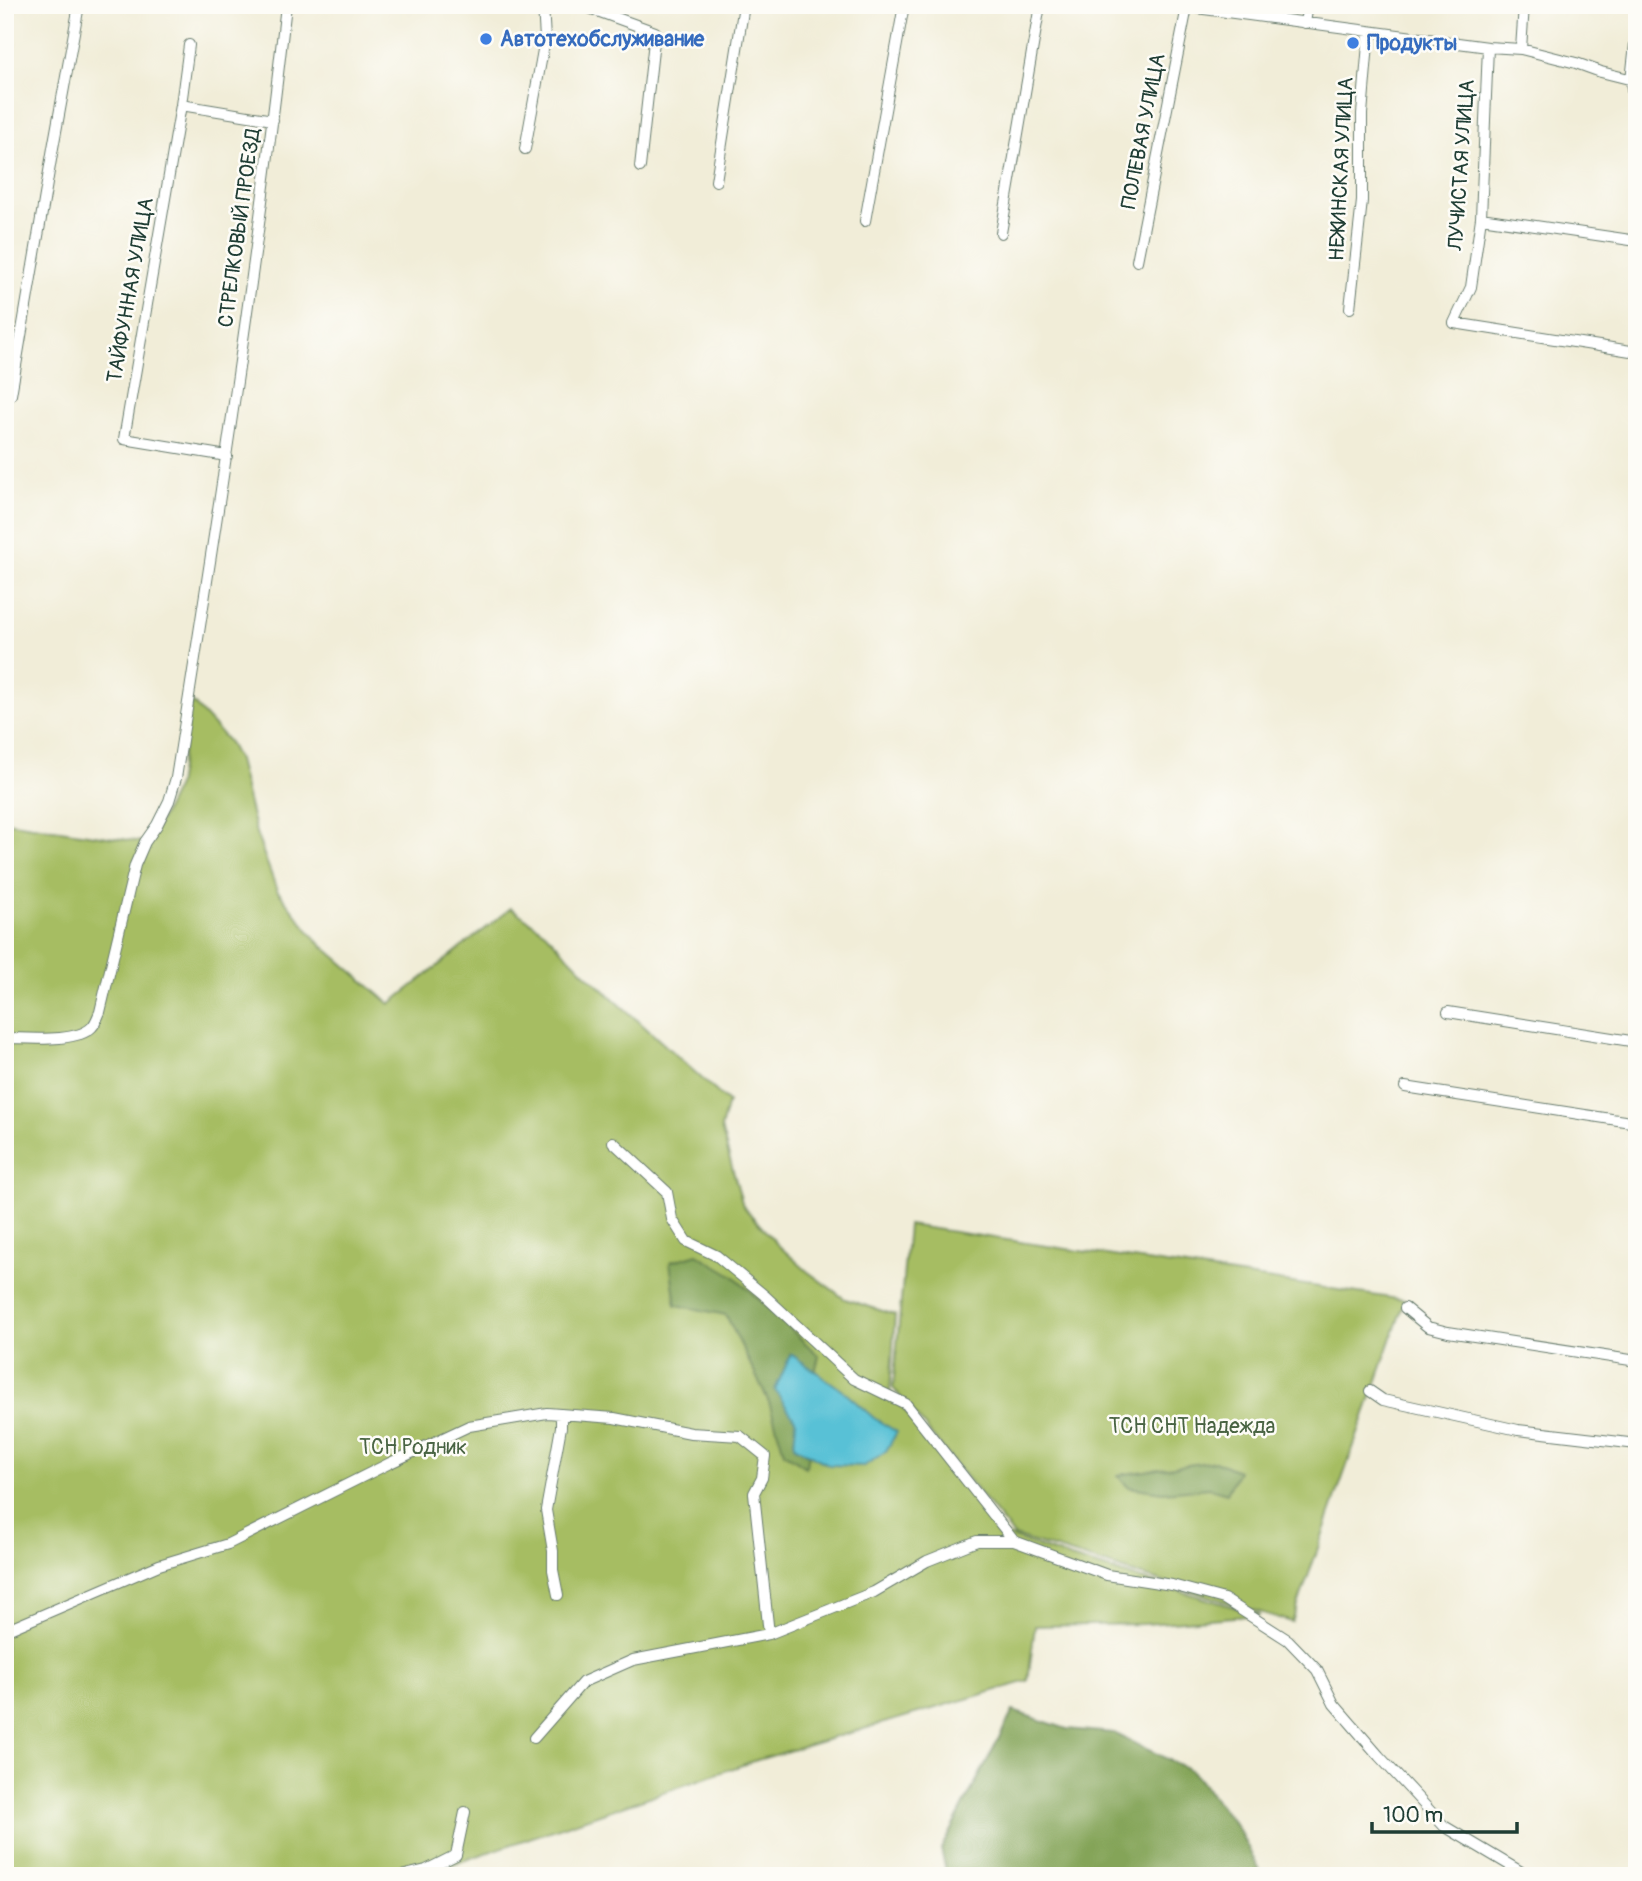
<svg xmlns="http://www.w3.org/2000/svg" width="1642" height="1881" font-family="Pangolin,sans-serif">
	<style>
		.green { fill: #a6bd62; stroke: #627d4b; stroke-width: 2 }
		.forest { fill: #84a458; stroke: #527046; stroke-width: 2 }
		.water { fill: #59c1d6; stroke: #3c7f85; stroke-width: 2 }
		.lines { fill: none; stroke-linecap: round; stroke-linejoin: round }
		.minor-casing { stroke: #687b6d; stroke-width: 12 }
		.minor { stroke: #fff; stroke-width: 10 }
		.shop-dot { fill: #3f7fe0; stroke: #fdfcf7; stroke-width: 2.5 }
		.labels { text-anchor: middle; stroke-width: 5; stroke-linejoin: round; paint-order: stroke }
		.shop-label { font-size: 21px; font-weight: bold; fill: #366cbe; stroke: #fdfcf7; text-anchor: start }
		.street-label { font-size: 21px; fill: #1f3d34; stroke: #fdfcf7 }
		.park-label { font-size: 21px; fill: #486342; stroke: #fdfcf7 }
	</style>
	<rect width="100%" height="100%" fill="#fdfcf7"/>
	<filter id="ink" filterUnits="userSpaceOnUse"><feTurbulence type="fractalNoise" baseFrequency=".0143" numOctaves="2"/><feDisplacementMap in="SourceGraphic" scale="14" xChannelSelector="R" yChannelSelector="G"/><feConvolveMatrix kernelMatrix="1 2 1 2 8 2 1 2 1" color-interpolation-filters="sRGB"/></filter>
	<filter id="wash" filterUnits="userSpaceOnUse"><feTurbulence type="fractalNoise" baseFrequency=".00686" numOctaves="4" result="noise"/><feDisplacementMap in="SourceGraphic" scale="28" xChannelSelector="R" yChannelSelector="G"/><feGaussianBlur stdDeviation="1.57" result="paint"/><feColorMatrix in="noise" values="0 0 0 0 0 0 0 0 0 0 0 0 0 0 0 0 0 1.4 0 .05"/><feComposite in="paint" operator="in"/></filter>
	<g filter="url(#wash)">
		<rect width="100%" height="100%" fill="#f1edd8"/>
		<path class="green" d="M 191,701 L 228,741 L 238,760 L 256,833 L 277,890 L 317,941 L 390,1004 L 511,908 L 545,932 L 585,973 L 728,1102 L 721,1128 L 743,1206 L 777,1244 L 807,1271 L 845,1299 L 895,1315 L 890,1392 L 1005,1535 L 1071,1558 L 1260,1615 L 1145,1624 L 1035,1626 L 1028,1681 L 754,1761 L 419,1876 L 5,1876 L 5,822 L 149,843 L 177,786 Z
			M 908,1225 L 1405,1300 L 1292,1622 L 1014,1536 L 893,1388 Z"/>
		<path class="forest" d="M 697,1254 L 734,1276 L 819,1356 L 815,1372 L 790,1354 L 796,1421 L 794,1446 L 809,1455 L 806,1467 L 784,1452 L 769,1402 L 726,1315 L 676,1305 L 670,1262 Z
			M 1215,1461 L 1238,1471 L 1227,1493 L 1210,1488 L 1163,1492 L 1128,1487 L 1118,1475 Z
			M 1013,1711 L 1067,1729 L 1114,1733 L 1192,1771 L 1237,1827 L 1263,1876 L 947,1876 L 941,1849 Z"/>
		<path class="water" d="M 791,1354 L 842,1390 L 874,1418 L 897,1432 L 886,1451 L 864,1466 L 829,1465 L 794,1446 L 796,1421 L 775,1390 Z"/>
	</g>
	<g filter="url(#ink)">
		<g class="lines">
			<defs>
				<path id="minor" d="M 581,5 L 655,32 L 640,167
					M 1174,5 L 1488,47 L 1521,49 L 1576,63 L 1601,72 L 1637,81
					M 1305,23 L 1308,5
					M 1637,26 L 1631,80 L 1635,114 L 1637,119
					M 189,45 L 181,105 L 124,439 L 227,456
					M 1488,47 L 1481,218 L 1471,287 L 1454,323 L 1637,352
					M 1521,49 L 1524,5
					M 181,105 L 273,120
					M 525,149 L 545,39 L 543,5
					M 716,181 L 744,5
					M 1481,218 L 1637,241
					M 865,221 L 904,5
					M 1001,233 L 1040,5
					M 1137,261 L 1187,7
					M 1350,308 L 1362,201 L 1362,114 L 1369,32
					M 11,395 L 53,148 L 79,5
					M 1448,1012 L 1637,1042
					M 5,1038 C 27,1038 77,1043 92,1027 C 96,1023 98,1016 100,1012 L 135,865 L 145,842 L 157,825 L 169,801 L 176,778 C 217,521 257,264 286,5
					M 1405,1087 L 1637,1123
					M 613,1142 L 667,1192 L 672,1219 L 686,1241 L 717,1256 L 764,1295 L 854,1379 L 906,1404 L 1014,1541
					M 1405,1308 L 1428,1327 L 1448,1332 L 1637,1361
					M 1370,1391 L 1383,1400 L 1518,1430 L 1637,1444
					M 558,1595 L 553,1570 L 553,1551 L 546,1510 L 561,1427 L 561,1414
					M 5,1631 L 159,1565 L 228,1544 L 390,1463 L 469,1426 L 547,1413 L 614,1418 L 691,1433 L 740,1436 L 765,1456 L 762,1478 L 754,1493 L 769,1634
					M 534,1738 L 583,1682 L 633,1660 L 769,1634 L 874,1592 L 927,1561 L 977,1541 L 1014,1541 L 1107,1575 L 1172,1585 L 1224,1599 L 1288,1640 L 1317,1670 L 1334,1704 L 1379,1756 L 1444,1826 L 1528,1876
					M 401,1876 L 426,1870 L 456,1855 L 465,1812"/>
			</defs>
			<use href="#minor" class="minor-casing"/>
			<use href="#minor" class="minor"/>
		</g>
	</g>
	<g class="shop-dot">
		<circle cx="486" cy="39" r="7"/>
		<circle cx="1353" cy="43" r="7"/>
	</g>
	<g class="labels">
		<g class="shop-label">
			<text x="500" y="46">Автотехобслуживание</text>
			<text x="1367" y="50">Продукты</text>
		</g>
		<g class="street-label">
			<text transform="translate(1143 131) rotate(-79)" y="7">ПОЛЕВАЯ УЛИЦА</text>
			<text transform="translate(1461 165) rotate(-86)" y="7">ЛУЧИСТАЯ УЛИЦА</text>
			<text transform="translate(1341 169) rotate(-87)" y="7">НЕЖИНСКАЯ УЛИЦА</text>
			<text transform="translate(239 228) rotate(-82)" y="7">СТРЕЛКОВЫЙ ПРОЕЗД</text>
			<text transform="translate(130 290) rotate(-80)" y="7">ТАЙФУННАЯ УЛИЦА</text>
		</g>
		<g class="park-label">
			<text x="1192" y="1433">ТСН СНТ Надежда</text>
			<text x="413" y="1454">ТСН Родник</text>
		</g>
	</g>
	<rect width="1642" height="1881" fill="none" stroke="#fdfcf7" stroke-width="28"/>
	<path d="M1372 1822v10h145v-10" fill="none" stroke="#1f3d34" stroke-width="3.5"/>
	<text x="1383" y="1822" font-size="21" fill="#1f3d34" stroke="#fdfcf7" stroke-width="5" paint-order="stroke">100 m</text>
</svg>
